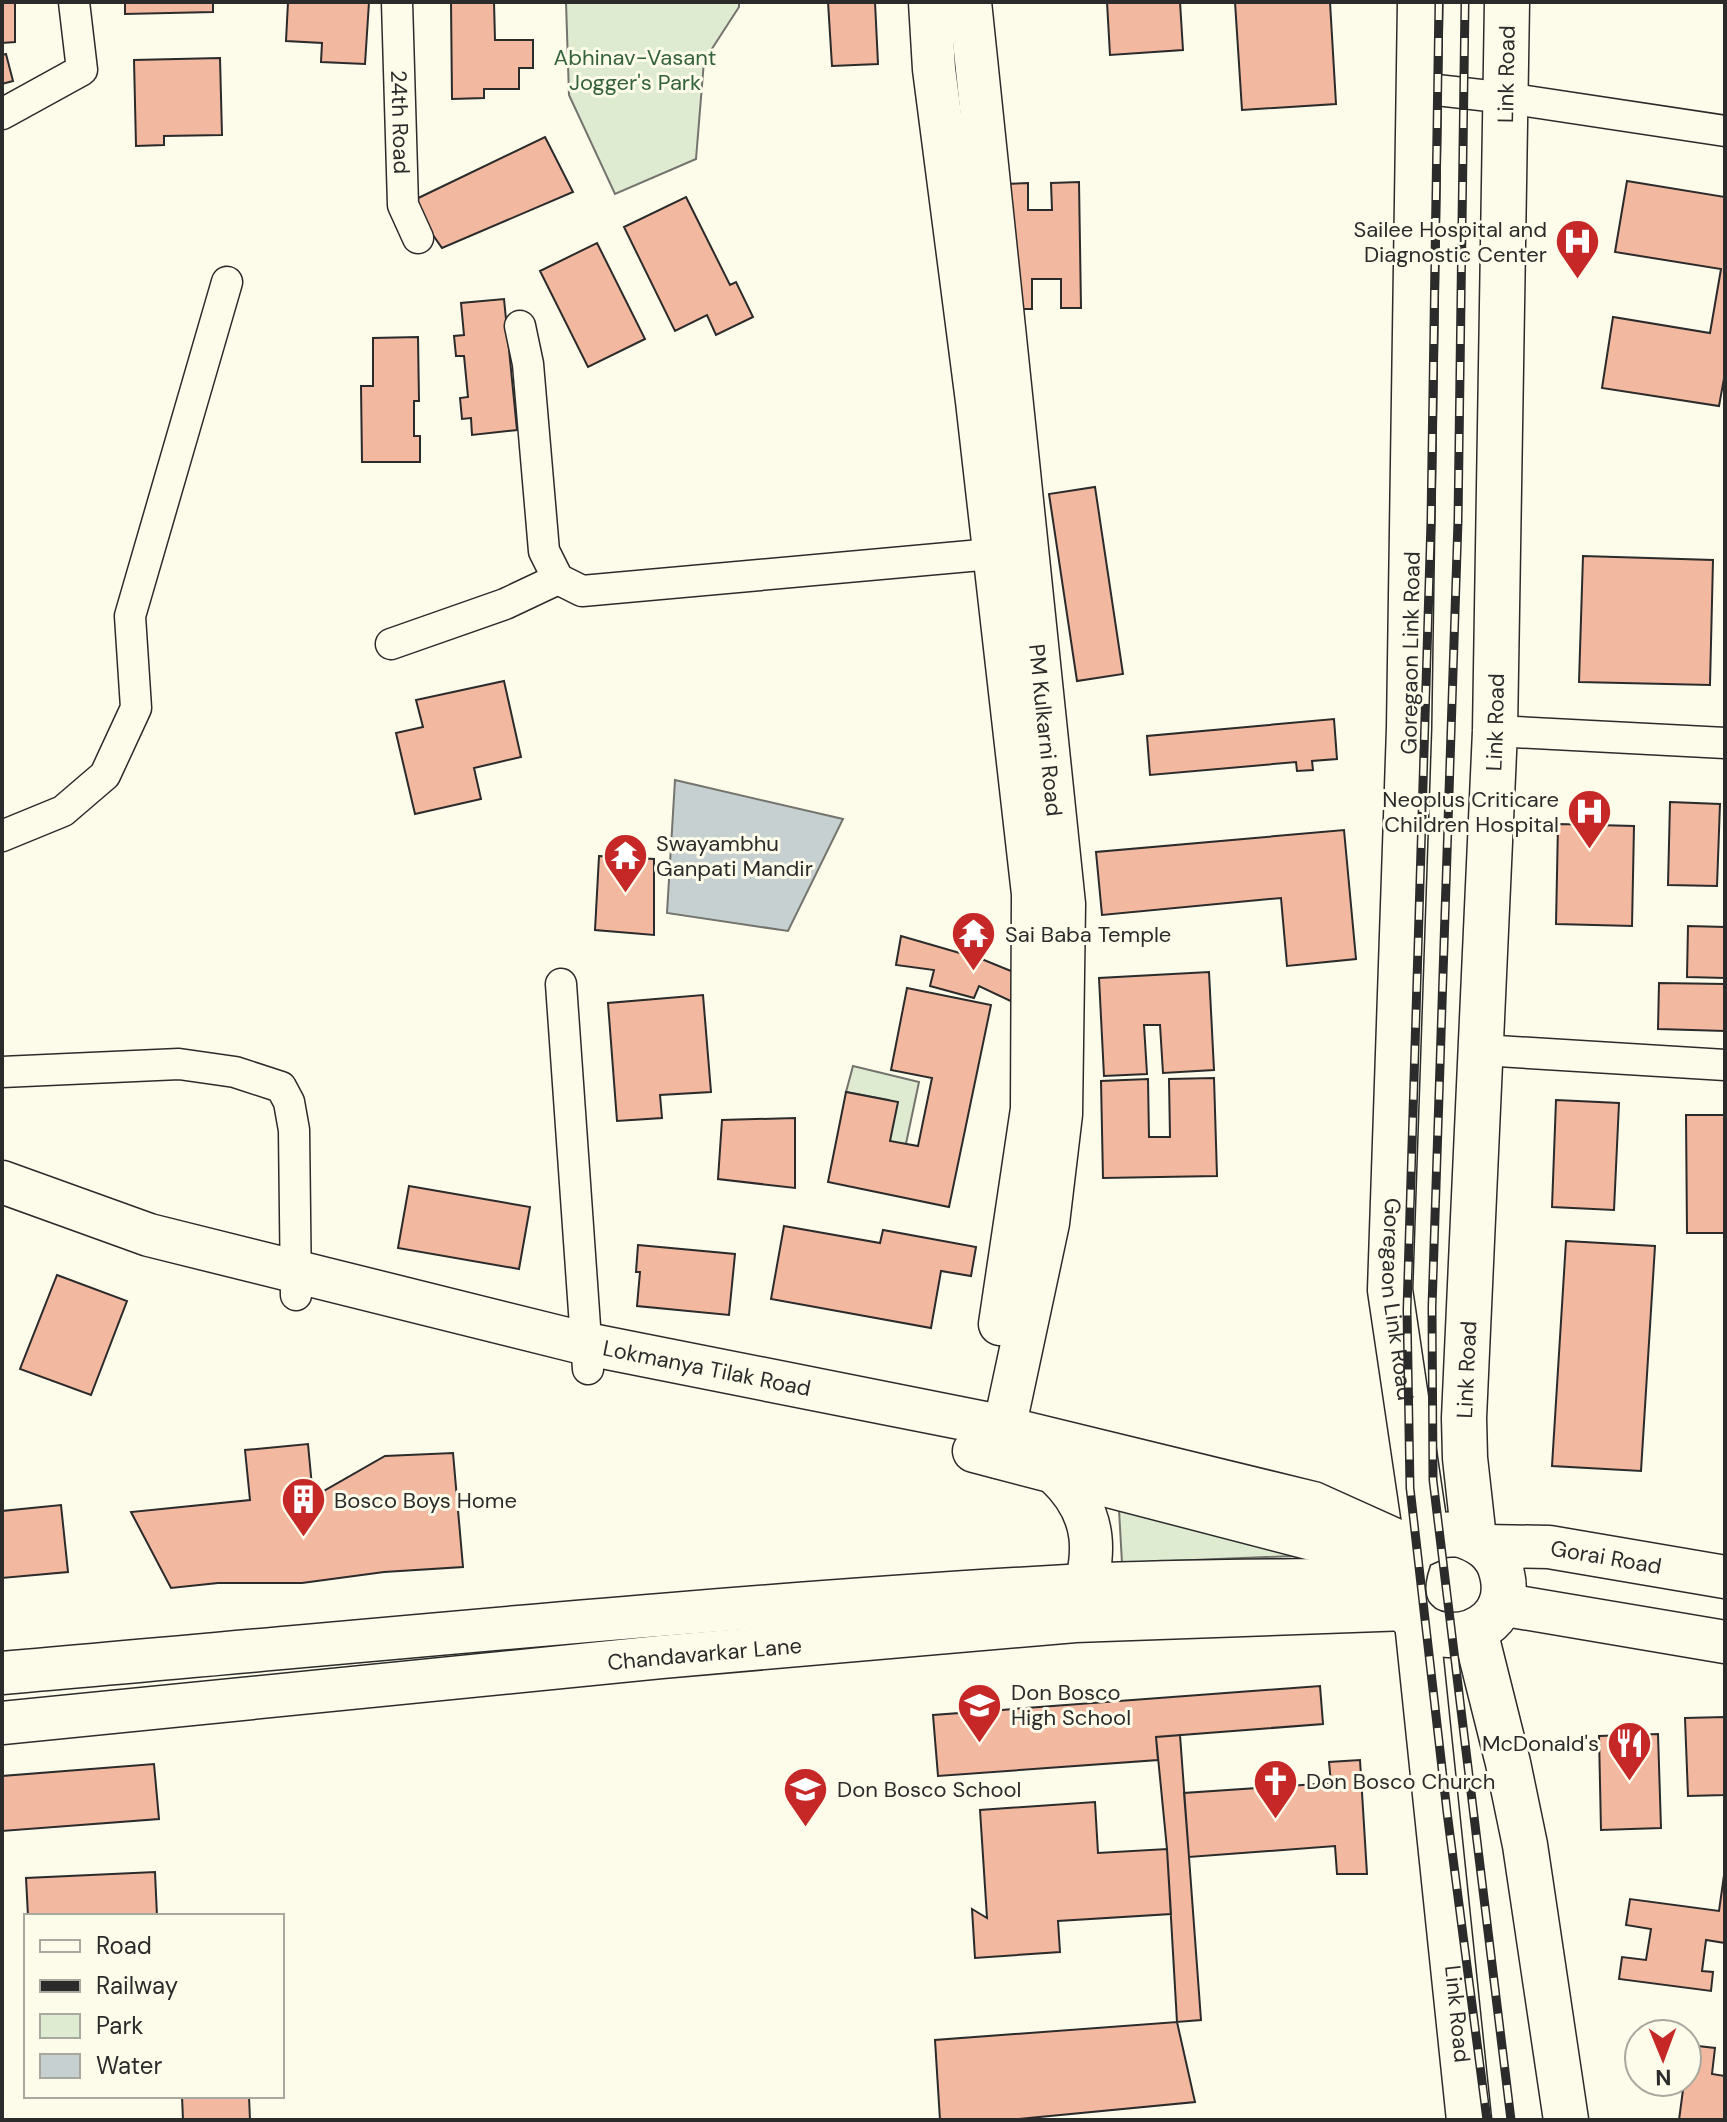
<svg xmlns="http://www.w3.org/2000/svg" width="1727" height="2122" font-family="'DM Sans',sans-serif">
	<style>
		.green { fill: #deebd1; stroke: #74746e; stroke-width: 2 }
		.water { fill: #c7d0d0; stroke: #74746e; stroke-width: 2 }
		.building { fill: #f2b8a0; stroke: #2b2b2b; stroke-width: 2 }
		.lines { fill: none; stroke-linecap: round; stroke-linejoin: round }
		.street-casing { stroke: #2b2b2b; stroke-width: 33 }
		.secondary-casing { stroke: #2b2b2b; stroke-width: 45 }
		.primary-casing { stroke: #2b2b2b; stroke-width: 47 }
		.street { stroke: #fdfbea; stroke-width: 30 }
		.secondary { stroke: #fdfbea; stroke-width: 42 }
		.primary { stroke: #fdfbea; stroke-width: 44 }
		.rail-casing { stroke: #2b2b2b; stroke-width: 9 }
		.rail { stroke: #fdfbea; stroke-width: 6; stroke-dasharray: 18; stroke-linecap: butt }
		.labels { text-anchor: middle; stroke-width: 6; stroke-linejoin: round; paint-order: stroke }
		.park-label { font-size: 22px; fill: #34623c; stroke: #fdfbea }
		.street-label { font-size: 22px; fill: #2b2b2b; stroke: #fdfbea }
		.poi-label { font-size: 22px; fill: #2b2b2b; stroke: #fdfbea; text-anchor: start }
	</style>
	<rect width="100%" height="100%" fill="#fdfbea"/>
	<path class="green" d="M 566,2 L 739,2 L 739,7 L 704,61 L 696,159 L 615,194 L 569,95 Z
		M 853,1066 L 919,1082 L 904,1153 L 881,1148 L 889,1100 L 846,1092 Z
		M 1119,1510 L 1316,1555 L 1122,1563 Z"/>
	<path class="water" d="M 675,780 L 843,819 L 788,931 L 667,913 Z"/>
	<path class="building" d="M 2,2 L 15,2 L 15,42 L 2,43 Z
		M 125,2 L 213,2 L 213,12 L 125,14 Z
		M 288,2 L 369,2 L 365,64 L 321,62 L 322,43 L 286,41 Z
		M 451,2 L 494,2 L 495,40 L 533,40 L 533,68 L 519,68 L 519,89 L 484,89 L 484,98 L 452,99 Z
		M 828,2 L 875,2 L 878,64 L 832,66 Z
		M 1107,2 L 1180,2 L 1183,50 L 1110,55 Z
		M 1235,2 L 1330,2 L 1336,104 L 1242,110 Z
		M 6,54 L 13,81 L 2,84 L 2,55 Z
		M 220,58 L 222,135 L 164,136 L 164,145 L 136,146 L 134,60 Z
		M 545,137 L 573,192 L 442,248 L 410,202 Z
		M 1627,181 L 1725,197 L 1725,373 L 1719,406 L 1602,388 L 1613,317 L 1710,333 L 1721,269 L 1615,252 Z
		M 1079,182 L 1081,308 L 1061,308 L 1061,279 L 1032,279 L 1032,309 L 1004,309 L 1002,184 L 1028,183 L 1028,210 L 1052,210 L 1051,183 Z
		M 686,197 L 730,285 L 736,282 L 753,317 L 716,335 L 707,315 L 675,331 L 624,227 Z
		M 597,243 L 645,339 L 588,367 L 540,271 Z
		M 504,299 L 517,430 L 472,435 L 471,418 L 462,419 L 460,398 L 468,397 L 464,356 L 456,356 L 454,336 L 464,335 L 461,303 Z
		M 418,337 L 419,401 L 414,401 L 414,436 L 420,436 L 420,462 L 362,462 L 361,386 L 373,386 L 373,338 Z
		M 1095,487 L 1123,674 L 1077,681 L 1049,494 Z
		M 1583,556 L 1713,560 L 1710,685 L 1579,682 Z
		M 504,681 L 521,757 L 474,768 L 481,799 L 415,814 L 396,733 L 423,727 L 416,700 Z
		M 1334,719 L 1337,759 L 1312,761 L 1313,770 L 1297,771 L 1296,762 L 1150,775 L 1147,736 Z
		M 1670,802 L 1720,804 L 1717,886 L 1668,885 Z
		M 1558,824 L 1634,826 L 1632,926 L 1556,924 Z
		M 1344,830 L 1356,959 L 1287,966 L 1281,898 L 1102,915 L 1096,852 Z
		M 599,856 L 654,859 L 654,935 L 595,930 Z
		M 1688,926 L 1725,927 L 1725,978 L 1687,977 Z
		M 901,936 L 984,960 L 1023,976 L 1017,1004 L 979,986 L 974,998 L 930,986 L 934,970 L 896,965 Z
		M 1209,972 L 1214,1070 L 1163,1073 L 1160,1025 L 1144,1025 L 1147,1074 L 1104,1076 L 1099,978 Z
		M 1659,983 L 1725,984 L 1725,1031 L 1658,1029 Z
		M 907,988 L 991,1005 L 949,1207 L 828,1182 L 846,1092 L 898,1102 L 890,1141 L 918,1146 L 932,1078 L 891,1070 Z
		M 703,995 L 711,1092 L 660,1095 L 662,1118 L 617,1121 L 608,1003 Z
		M 1214,1078 L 1217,1176 L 1103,1178 L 1101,1081 L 1148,1079 L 1149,1137 L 1170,1137 L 1169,1079 Z
		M 1556,1100 L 1619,1103 L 1614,1210 L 1552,1207 Z
		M 1686,1115 L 1725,1115 L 1725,1233 L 1687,1233 Z
		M 795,1118 L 795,1188 L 718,1179 L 722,1120 Z
		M 409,1186 L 530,1207 L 519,1269 L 398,1248 Z
		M 784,1226 L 880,1243 L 883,1230 L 976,1247 L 971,1276 L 941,1271 L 931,1328 L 771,1299 Z
		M 1566,1241 L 1655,1246 L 1641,1471 L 1552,1466 Z
		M 638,1245 L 735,1254 L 729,1315 L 637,1306 L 640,1272 L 636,1272 Z
		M 57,1275 L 127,1301 L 91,1395 L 20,1369 Z
		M 308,1444 L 313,1497 L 385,1456 L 453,1453 L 463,1567 L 384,1572 L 302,1583 L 218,1583 L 171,1588 L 131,1512 L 250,1500 L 245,1450 Z
		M 61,1505 L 68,1572 L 2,1578 L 2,1511 Z
		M 1320,1686 L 1323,1724 L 1156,1737 L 1158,1760 L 938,1776 L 933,1715 Z
		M 1725,1717 L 1725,1795 L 1688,1796 L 1685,1718 Z
		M 1658,1734 L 1661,1828 L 1601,1830 L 1599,1736 Z
		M 1180,1735 L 1201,2020 L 1177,2022 L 1167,1849 L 1156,1737 Z
		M 1360,1760 L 1367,1874 L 1337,1874 L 1335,1846 L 1189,1857 L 1184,1793 L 1331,1783 L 1329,1762 Z
		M 154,1764 L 159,1819 L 2,1831 L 2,1776 Z
		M 1095,1802 L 1098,1853 L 1167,1849 L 1171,1914 L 1058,1921 L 1060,1952 L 975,1958 L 972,1909 L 987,1918 L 980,1810 Z
		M 1725,1868 L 1725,1943 L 1706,1940 L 1702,1971 L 1713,1972 L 1711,1991 L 1619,1979 L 1622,1957 L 1646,1960 L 1651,1929 L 1626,1925 L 1630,1899 L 1719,1911 Z
		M 155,1872 L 157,1916 L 28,1916 L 26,1878 Z
		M 1177,2022 L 1195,2102 L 1007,2120 L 940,2120 L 935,2040 Z
		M 1689,2045 L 1715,2048 L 1712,2074 L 1725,2076 L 1725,2120 L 1679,2120 L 1684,2082 L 1687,2082 Z
		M 182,2096 L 249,2096 L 250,2120 L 183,2120 Z"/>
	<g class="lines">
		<defs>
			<g id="street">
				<path id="s1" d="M 397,2 L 403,205 L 418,238"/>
				<path d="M 1419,88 L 1507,98 L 1725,131"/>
				<path d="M 2,114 L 82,70 L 74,2"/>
				<path d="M 520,326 L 528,364 L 544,551 L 558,579 L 582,591 L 1014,552"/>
				<path d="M 391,644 L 505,604 L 558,579"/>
				<path d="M 1495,731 L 1725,743"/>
				<path d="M 2,836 L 63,811 L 105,775 L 136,708 L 130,616 L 227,282"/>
				<path d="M 561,984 L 588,1369"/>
				<path d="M 1481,1050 L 1725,1065"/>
				<path d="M 2,1072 L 179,1064 L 235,1072 L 281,1087 L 289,1102 L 294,1130 L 296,1295"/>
			</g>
			<g id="secondary">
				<path d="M 930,2 L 934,69 L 977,401 L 1033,894 L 1032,1109 L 1000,1324"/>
				<path id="s2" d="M 970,2 L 1064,904 L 1061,1114 L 1048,1223 L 998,1457"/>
				<path id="s3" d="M 2,1182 L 149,1235 L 587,1344 L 985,1423 L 1313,1503 L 1413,1548"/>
				<path d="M 974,1451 L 1393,1560"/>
				<path d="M 1056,1474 C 1099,1514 1097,1556 1079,1609"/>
				<path id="s4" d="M 1485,1546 L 1549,1547 L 1725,1577"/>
				<path d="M 1500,1604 L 1725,1642"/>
				<path d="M 2,1673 C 362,1642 723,1605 1084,1585 C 1189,1580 1296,1581 1401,1579"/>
				<path id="s5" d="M 2,1723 L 661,1657 L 1075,1621 L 1407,1609"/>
			</g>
			<g id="primary">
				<path id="s6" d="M 1420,2 L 1409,728 L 1390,1290 L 1427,1540"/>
				<path d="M 1458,1534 C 1479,1540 1497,1551 1502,1574 C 1522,1657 1363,1662 1413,1548 L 1442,1535 Z"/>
				<path id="s7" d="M 1474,1539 L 1465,1458 L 1464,1418 L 1495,731 L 1507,2"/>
				<path id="s8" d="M 1417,1622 L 1469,2120"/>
				<path d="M 1475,1631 L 1508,1763 L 1525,1845 L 1566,2120"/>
			</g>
		</defs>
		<use href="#street" class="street-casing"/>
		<use href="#secondary" class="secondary-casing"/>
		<use href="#primary" class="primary-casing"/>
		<use href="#street" class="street"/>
		<use href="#secondary" class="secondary"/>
		<use href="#primary" class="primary"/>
		<defs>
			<path id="rail" d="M 1439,2 L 1431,521 L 1407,1310 L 1410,1488 L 1447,1812 L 1487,2120
				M 1465,2 L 1458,521 L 1432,1307 L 1433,1480 L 1511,2120"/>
		</defs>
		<use href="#rail" class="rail-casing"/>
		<use href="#rail" class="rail"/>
	</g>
	<defs>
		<symbol id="hospital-pin" viewBox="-11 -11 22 30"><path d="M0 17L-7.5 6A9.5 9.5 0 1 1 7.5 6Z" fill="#c62828" stroke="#fdfbea"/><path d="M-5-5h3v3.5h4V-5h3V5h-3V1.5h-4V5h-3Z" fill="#fff"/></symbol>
		<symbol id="temple-pin" viewBox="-11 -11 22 30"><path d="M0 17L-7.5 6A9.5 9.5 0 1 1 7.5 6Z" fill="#c62828" stroke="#fdfbea"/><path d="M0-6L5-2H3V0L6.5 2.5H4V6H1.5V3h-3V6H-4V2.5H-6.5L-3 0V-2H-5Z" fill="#fff"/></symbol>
		<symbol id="building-pin" viewBox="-11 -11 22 30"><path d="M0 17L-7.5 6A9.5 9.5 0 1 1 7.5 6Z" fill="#c62828" stroke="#fdfbea"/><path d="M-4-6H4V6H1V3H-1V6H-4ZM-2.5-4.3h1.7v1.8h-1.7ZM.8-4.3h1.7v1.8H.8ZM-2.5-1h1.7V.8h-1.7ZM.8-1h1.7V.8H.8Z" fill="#fff"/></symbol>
		<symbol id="school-pin" viewBox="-11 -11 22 30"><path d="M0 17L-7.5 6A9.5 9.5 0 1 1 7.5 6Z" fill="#c62828" stroke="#fdfbea"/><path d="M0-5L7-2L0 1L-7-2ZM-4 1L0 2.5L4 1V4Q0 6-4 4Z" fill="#fff"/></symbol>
		<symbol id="restaurant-pin" viewBox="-11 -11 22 30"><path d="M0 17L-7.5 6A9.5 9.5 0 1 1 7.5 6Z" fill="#c62828" stroke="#fdfbea"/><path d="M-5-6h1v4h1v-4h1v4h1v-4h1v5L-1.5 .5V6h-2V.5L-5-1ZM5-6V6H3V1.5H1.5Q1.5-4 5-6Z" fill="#fff"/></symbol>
		<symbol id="church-pin" viewBox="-11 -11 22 30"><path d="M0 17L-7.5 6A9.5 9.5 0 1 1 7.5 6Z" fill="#c62828" stroke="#fdfbea"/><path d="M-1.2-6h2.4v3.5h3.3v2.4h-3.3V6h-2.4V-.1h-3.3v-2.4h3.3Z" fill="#fff"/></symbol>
	</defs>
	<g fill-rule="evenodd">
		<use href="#hospital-pin" x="1552" y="216" width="51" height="69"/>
		<use href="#hospital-pin" x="1564" y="786" width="51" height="69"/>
		<use href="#temple-pin" x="600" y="830" width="51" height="69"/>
		<use href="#temple-pin" x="948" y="908" width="51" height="69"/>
		<use href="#building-pin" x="278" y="1474" width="51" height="69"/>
		<use href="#school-pin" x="954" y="1680" width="51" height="69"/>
		<use href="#restaurant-pin" x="1604" y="1718" width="51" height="69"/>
		<use href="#church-pin" x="1250" y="1756" width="51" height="69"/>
		<use href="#school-pin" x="780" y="1764" width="51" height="69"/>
	</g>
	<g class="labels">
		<g class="park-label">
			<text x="635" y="65">Abhinav-Vasant<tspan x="635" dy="25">Jogger's Park</tspan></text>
		</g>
		<g class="street-label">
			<text dy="8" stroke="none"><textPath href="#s7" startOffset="1466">Link Road</textPath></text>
			<text dy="8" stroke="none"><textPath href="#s1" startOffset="120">24th Road</textPath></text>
			<text transform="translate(1410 653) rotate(-89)" y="8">Goregaon Link Road</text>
			<text dy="8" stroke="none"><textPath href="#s7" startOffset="818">Link Road</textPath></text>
			<text dy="8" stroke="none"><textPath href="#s2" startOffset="732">PM Kulkarni Road</textPath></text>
			<text dy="8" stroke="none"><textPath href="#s6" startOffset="1298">Goregaon Link Road</textPath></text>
			<text dy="8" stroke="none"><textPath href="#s3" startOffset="730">Lokmanya Tilak Road</textPath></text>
			<text dy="8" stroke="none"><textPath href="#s7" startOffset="170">Link Road</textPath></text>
			<text dy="8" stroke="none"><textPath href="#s4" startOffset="122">Gorai Road</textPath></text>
			<text dy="8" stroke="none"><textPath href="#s5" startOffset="706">Chandavarkar Lane</textPath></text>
			<text dy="8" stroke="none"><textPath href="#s8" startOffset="394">Link Road</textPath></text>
		</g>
		<g class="poi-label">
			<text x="1547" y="237" text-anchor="end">Sailee Hospital and<tspan x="1547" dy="25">Diagnostic Center</tspan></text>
			<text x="1559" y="807" text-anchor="end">Neoplus Criticare<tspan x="1559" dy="25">Children Hospital</tspan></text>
			<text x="656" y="851">Swayambhu<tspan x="656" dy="25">Ganpati Mandir</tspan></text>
			<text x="1005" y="942">Sai Baba Temple</text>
			<text x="334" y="1508">Bosco Boys Home</text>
			<text x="1011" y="1700">Don Bosco<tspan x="1011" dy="25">High School</tspan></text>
			<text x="1599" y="1751" text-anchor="end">McDonald's</text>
			<text x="1306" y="1789">Don Bosco Church</text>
			<text x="837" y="1797">Don Bosco School</text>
		</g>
	</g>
	<rect width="1727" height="2122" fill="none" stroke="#2b2b2b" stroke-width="8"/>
	<rect x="24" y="1914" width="260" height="184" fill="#fdfbea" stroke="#a9a89e" stroke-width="2"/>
	<rect x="40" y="1940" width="40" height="12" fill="#fdfbea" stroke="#a9a89e" stroke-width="2"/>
	<text x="96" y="1954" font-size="24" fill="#2b2b2b">Road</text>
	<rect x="40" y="1980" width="40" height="12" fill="#2b2b2b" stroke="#a9a89e" stroke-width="2"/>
	<text x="96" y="1994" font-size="24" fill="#2b2b2b">Railway</text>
	<rect x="40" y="2014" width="40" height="24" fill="#deebd1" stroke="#a9a89e" stroke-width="2"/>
	<text x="96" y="2034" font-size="24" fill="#2b2b2b">Park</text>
	<rect x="40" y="2054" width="40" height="24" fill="#c7d0d0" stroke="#a9a89e" stroke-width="2"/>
	<text x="96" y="2074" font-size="24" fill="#2b2b2b">Water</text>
	<g transform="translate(1663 2058) rotate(179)"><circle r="38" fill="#fdfbea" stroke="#a9a89e" stroke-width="2"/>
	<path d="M0-6L14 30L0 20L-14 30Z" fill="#c62828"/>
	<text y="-12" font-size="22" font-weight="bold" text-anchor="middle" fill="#2b2b2b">N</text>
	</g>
</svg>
